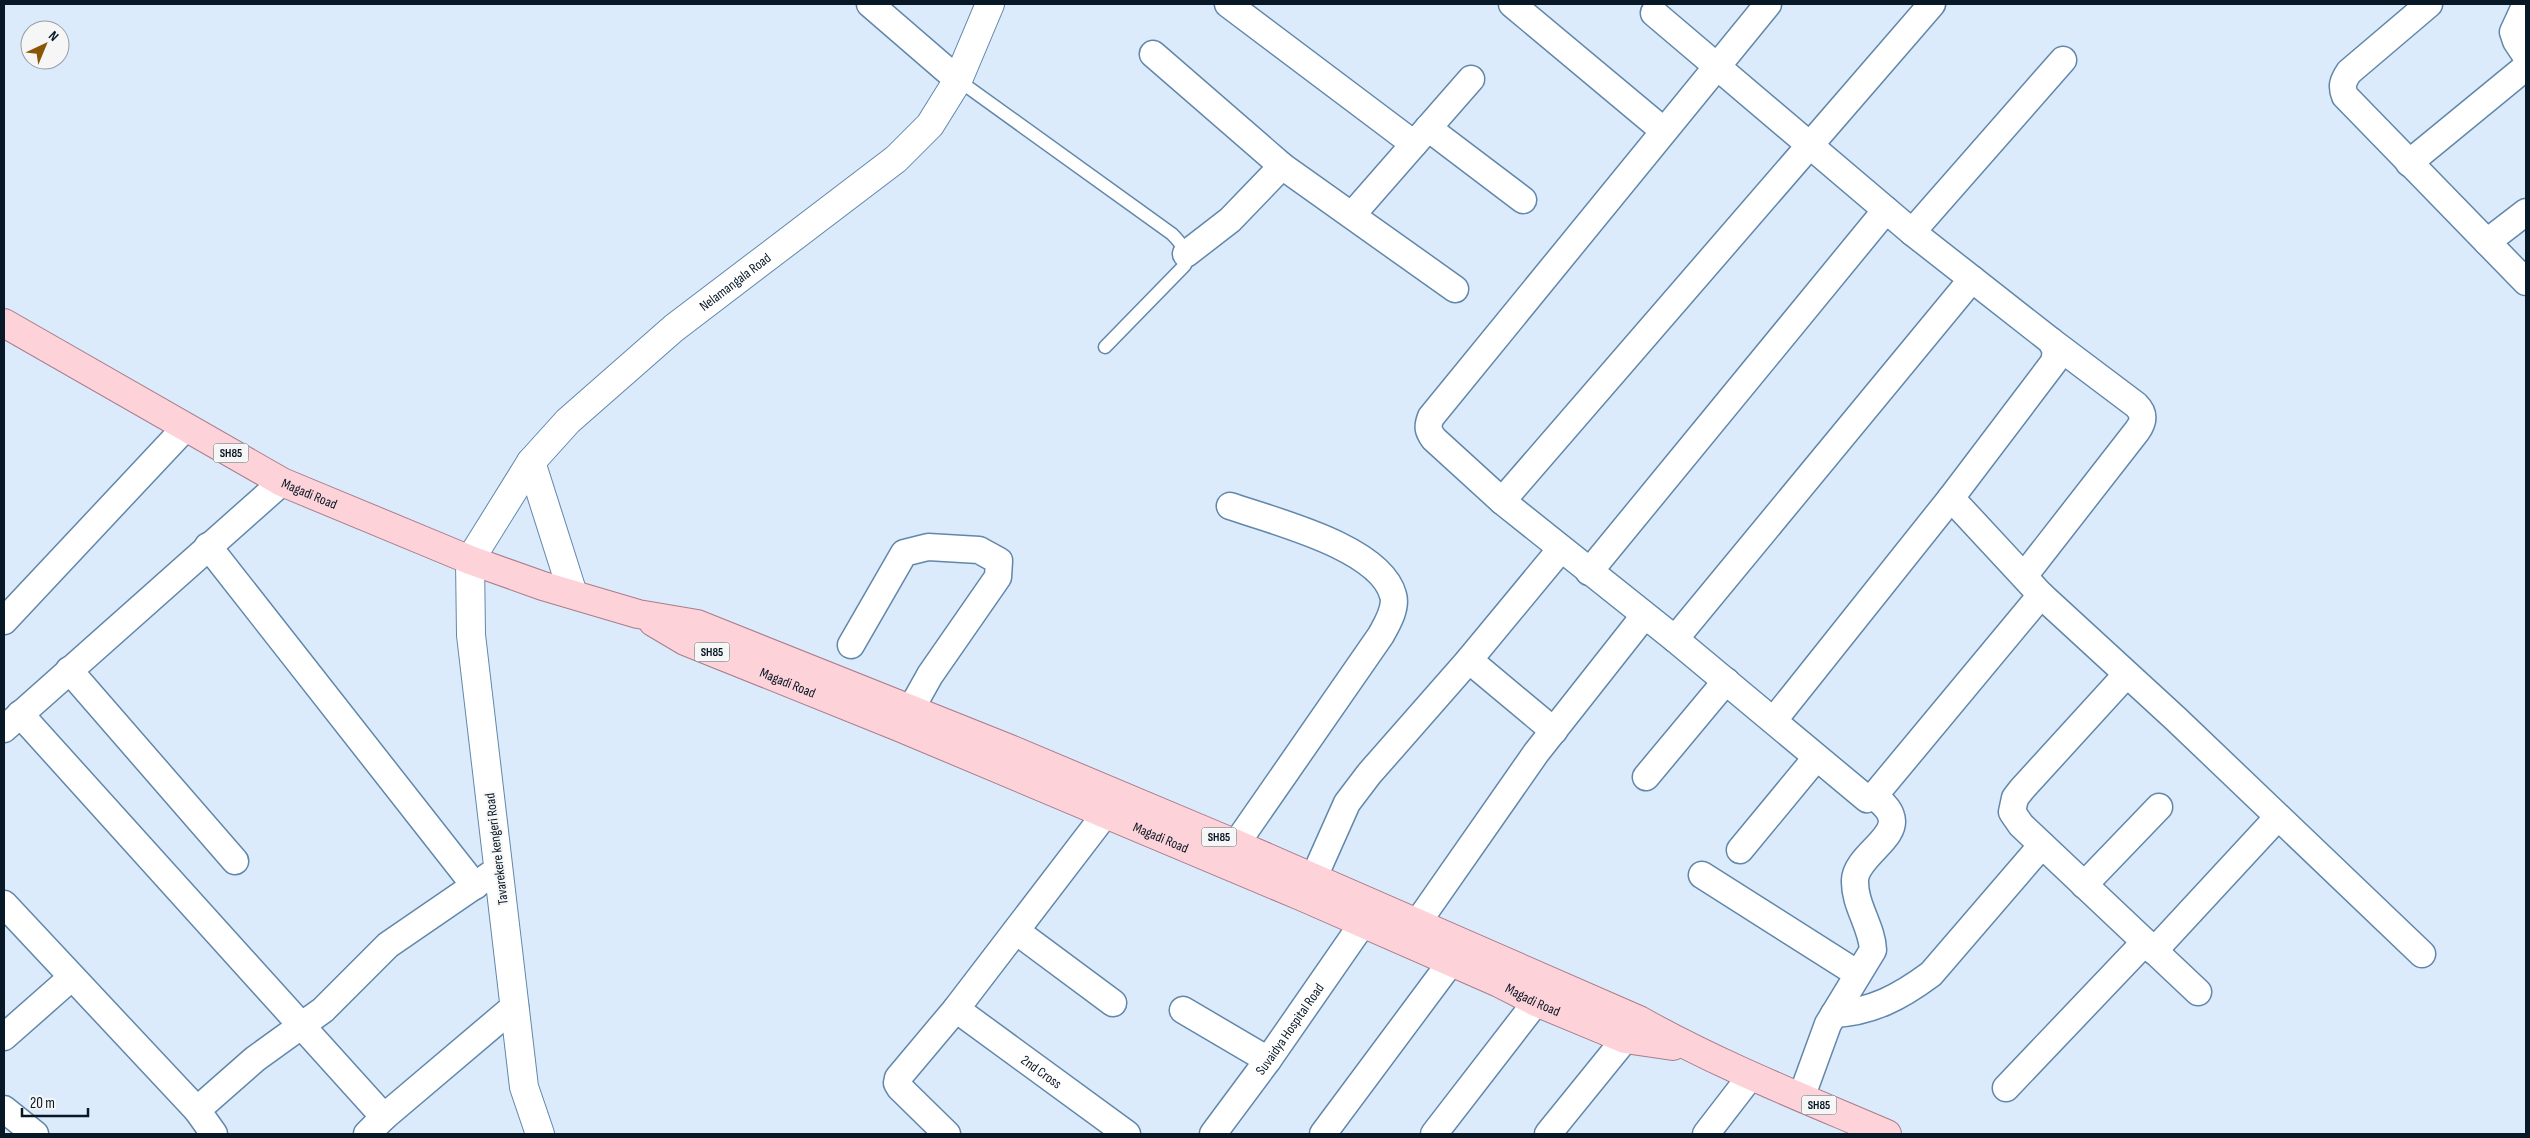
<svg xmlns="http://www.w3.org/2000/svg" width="2530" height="1138" font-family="'Sofia Sans Condensed',sans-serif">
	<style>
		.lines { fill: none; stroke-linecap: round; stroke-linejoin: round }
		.lane-casing { stroke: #6187ab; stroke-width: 15 }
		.street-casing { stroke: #6187ab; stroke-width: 29 }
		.secondary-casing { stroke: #6187ab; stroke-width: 30 }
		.primary-casing { stroke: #a87d8a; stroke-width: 30 }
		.lane { stroke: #fff; stroke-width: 12 }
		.street { stroke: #fff; stroke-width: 26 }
		.secondary { stroke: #fff; stroke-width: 28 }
		.primary { stroke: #fed2d9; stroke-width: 28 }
		.labels { text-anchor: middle; stroke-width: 4; stroke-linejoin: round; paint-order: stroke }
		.shield { fill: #f6f6f6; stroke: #505b64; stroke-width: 1 }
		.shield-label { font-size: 12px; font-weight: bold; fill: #091826 }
		.street-label { font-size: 14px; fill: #091826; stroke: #f6f6f6 }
	</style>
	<rect width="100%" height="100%" fill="#dbebfc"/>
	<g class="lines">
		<defs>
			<path id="lane" d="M 958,80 L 1172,234 C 1182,244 1187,251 1185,265 L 1105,347"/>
			<g id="street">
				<path d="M 870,4 L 958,80"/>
				<path d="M 1228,4 L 1414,144"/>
				<path d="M 1512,4 L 1664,131"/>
				<path d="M 1768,4 L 1431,417 C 1427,427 1428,431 1434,439 L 1502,501 L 1675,639 L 1867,799 L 1874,796 L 2041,595"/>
				<path d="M 2429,4 L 2349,72 C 2343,81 2341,86 2345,96 L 2526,282"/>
				<path d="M 2526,4 L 2513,32 L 2516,41 L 2526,56"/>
				<path d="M 1654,13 L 1912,232 L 1972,279 L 1675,639"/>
				<path d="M 1153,54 L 1282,166 L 1455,289"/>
				<path d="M 1428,128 L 1523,200"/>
				<path d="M 2409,163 L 2526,67"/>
				<path d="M 1352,215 L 1471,79"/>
				<path d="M 1912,232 L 2063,60"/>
				<path d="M 2487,242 L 2526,212"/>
				<path d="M 1186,254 L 1230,220 L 1282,166"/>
				<path d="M 1951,498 L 2041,595 L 2176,719 L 2422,954"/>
				<path d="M 1502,501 L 1932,4"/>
				<path d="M 1230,506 C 1273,521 1380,547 1393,595 C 1397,608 1387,624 1381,635 L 1236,844"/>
				<path d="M 208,546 L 475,886"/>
				<path d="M 1589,572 L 1886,210"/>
				<path d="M 2024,576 L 2137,431 C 2144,421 2145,414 2136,405 L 2051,341"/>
				<path d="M 4,621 L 186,427"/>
				<path d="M 851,645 L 904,553 L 928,547 L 979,550 L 999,561 L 998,577 L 930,675 L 911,709"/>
				<path d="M 1469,660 L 1554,731"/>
				<path d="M 69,670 L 235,861"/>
				<path d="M 2126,675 L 2022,789 L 2015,798 L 2012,812 L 2021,825 L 2198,992"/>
				<path d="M 20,714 L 384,1117"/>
				<path d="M 1774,720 L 1951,498 L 2054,362 L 2056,351 L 2051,341 L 1972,279"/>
				<path d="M 4,729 L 282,482"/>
				<path d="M 1646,777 L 1726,681"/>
				<path d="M 1740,850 L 1816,758"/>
				<path d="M 1702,875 L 1858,974"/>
				<path d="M 1314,877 L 1347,803 L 1369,774 L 1469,660 L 1560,550"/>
				<path d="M 2084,885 L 2159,807"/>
				<path d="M 4,904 L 197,1110"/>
				<path d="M 1418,922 L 1536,753 L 1644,616"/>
				<path d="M 1016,931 L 1113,1003"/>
				<path d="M 2154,951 L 2278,817"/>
				<path id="s1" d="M 956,1009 L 1127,1134"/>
				<path d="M 1183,1010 L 1268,1060"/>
				<path d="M 1834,1014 C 1872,1012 1900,997 1931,974 L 2042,845"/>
				<path d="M 4,1037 L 72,977"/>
				<path d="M 2006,1088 L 2145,942"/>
				<path d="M 1801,1098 L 1828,1024 L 1873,950 C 1872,926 1854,905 1855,880 C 1856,856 1899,838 1891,816 C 1889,808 1880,801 1874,796"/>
				<path d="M 4,1109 L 35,1134"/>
				<path d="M 214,1134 L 197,1110 L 255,1059 L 323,1010 L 388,945 L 490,875"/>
				<path d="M 367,1134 L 384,1117 L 515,1006"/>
				<path d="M 947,1134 L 900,1088 L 897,1083 L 898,1078 L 956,1009 L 1106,813"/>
				<path id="s2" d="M 1213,1134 L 1268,1060 L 1363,923"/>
				<path d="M 1323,1134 L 1451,962"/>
				<path d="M 1434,1134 L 1536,1002"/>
				<path d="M 1548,1134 L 1625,1039"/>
				<path d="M 1706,1134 L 1750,1077"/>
			</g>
			<g id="secondary">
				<path d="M 531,462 L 573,594"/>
				<path id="s3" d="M 540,1134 L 524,1087 L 471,635 L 470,560 L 531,462 L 568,421 L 674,328 L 896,159 L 930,125 L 958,80 L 990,4"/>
			</g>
			<g id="primary">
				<path id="s4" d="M 4,323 L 282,482 L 470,560 L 543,586 L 638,614 L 697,624 L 1010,749 L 1236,844 L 1639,1020 C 1719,1065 1803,1098 1887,1134"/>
				<path id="s5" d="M 653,622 L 685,641 L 899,727 L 1303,897 L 1499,983 L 1536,1002 L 1625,1039 L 1673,1046"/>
			</g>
		</defs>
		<use href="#lane" class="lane-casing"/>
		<use href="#street" class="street-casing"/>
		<use href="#secondary" class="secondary-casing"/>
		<use href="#primary" class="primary-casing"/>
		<use href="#lane" class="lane"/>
		<use href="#street" class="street"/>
		<use href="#secondary" class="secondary"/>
		<use href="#primary" class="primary"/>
	</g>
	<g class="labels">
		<g class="shield">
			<rect x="213.5" y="443.5" width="35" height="19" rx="4"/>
			<rect x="694.5" y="642.5" width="35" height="19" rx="4"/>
			<rect x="1201.5" y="827.5" width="35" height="19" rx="4"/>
			<rect x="1801.5" y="1095.5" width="35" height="19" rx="4"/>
		</g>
		<g class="shield-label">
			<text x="231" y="457">SH85</text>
			<text x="712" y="656">SH85</text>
			<text x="1219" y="841">SH85</text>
			<text x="1819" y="1109">SH85</text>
		</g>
		<g class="street-label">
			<text dy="5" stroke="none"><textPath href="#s3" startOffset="968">Nelamangala Road</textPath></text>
			<text dy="5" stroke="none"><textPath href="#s4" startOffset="350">Magadi Road</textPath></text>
			<text dy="5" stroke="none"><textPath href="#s5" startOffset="148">Magadi Road</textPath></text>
			<text dy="5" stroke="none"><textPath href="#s5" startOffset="552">Magadi Road</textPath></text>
			<text transform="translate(496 849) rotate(-97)" y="5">Tavarekere kengeri Road</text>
			<text dy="5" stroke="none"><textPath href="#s5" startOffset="958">Magadi Road</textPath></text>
			<text dy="5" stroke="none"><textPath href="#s2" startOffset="130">Suvaidya Hospital Road</textPath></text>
			<text dy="5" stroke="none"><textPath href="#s1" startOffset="106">2nd Cross</textPath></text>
		</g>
	</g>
	<rect width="2530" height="1138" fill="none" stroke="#091826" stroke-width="10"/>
	<g transform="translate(45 45) rotate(44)"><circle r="24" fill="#f6f6f6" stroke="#979da3"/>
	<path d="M0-4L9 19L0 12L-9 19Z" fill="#8b5604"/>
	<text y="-8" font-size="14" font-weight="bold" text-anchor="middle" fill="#091826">N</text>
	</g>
	<path d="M22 1108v8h66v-8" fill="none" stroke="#091826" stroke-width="2.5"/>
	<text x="30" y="1108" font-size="15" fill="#091826" stroke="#f6f6f6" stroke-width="4" paint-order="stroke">20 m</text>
</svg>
